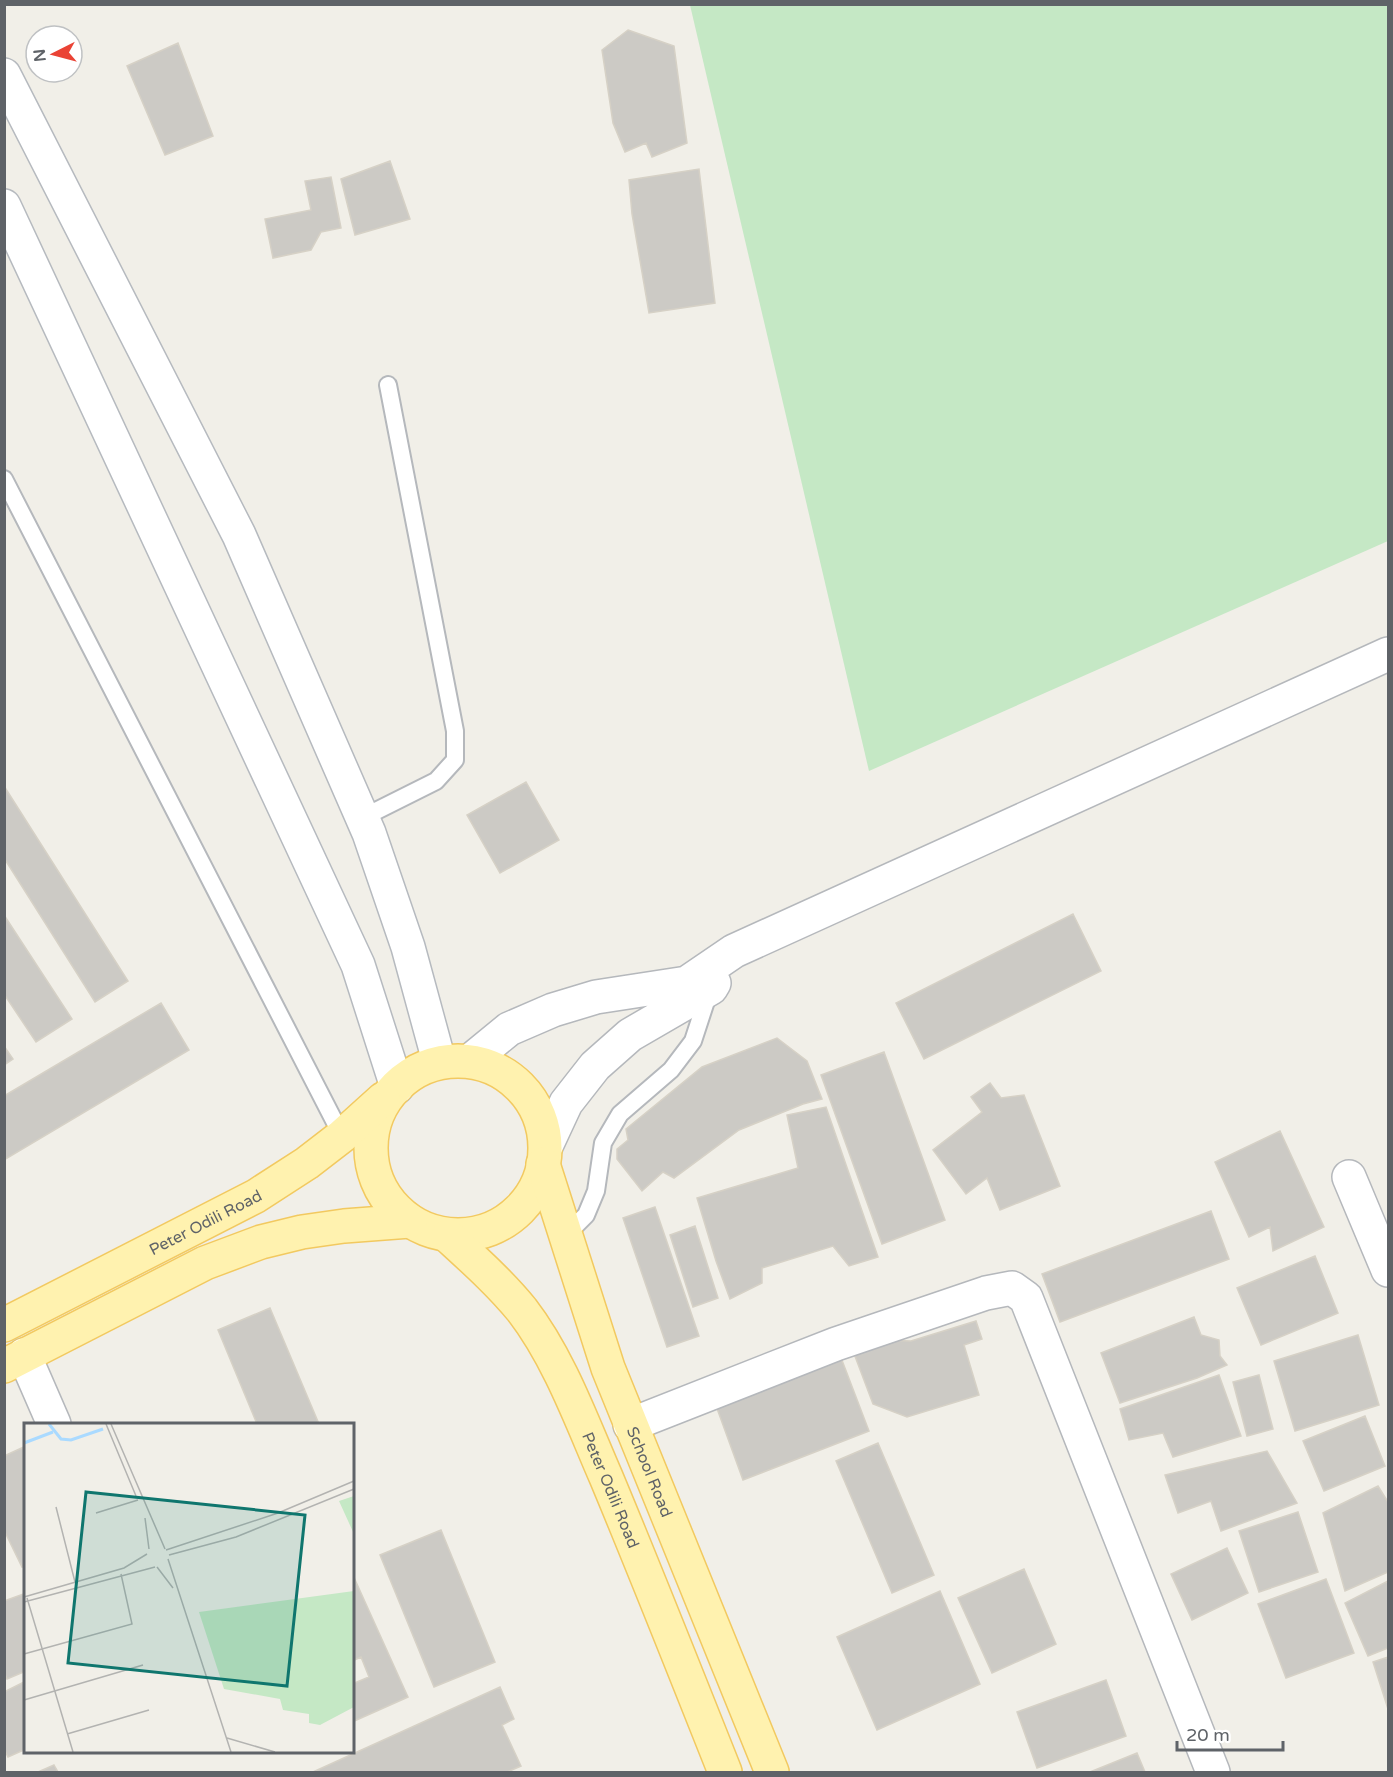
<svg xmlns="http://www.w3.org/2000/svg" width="1393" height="1777" font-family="'Varela Round',sans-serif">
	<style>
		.green { fill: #c5e8c5 }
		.building { fill: #cccac5; stroke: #d6d1c6; stroke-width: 1.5 }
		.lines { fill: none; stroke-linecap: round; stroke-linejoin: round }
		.service-casing { stroke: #b5b8bc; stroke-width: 20 }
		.minor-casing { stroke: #b5b8bc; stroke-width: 36 }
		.tertiary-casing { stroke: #b5b8bc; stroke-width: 36 }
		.secondary-casing { stroke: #b6babf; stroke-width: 36 }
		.primary-casing { stroke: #f2c960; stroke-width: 36 }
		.service { stroke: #fff; stroke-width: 16 }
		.minor { stroke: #fff; stroke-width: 33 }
		.tertiary { stroke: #fff; stroke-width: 33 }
		.secondary { stroke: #fff; stroke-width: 33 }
		.primary { stroke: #fff2af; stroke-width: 33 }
		.labels { text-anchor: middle; stroke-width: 5; stroke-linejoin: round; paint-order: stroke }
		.street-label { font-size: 16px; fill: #5f6368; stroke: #fff }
		.inset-river { fill: none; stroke: #aadaff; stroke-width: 3 }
		.inset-road { fill: none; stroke: #b3b3b1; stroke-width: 1.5 }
		.view { fill: #0f766e; fill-opacity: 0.15; stroke: #0f766e; stroke-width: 3 }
		.inset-edge { fill: none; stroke: #5f6368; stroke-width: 3 }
	</style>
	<rect width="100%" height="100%" fill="#f1efe8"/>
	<path class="green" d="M 690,5 L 1388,5 L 1388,541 L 869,771 Z"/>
	<path class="building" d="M 628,30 L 674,46 L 687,143 L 652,157 L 646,143 L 625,152 L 613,123 L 602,50 Z
		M 178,43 L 213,136 L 165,155 L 127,66 Z
		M 390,161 L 410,219 L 355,235 L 341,179 Z
		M 699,169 L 715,303 L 649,313 L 632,214 L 629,180 Z
		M 331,177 L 341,228 L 321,232 L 311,250 L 273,258 L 265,219 L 311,210 L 305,181 Z
		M 526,782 L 559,840 L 500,873 L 467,815 Z
		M 4,786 L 128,981 L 95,1002 L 4,858 Z
		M 1073,914 L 1101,971 L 924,1059 L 896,1003 Z
		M 4,915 L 72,1019 L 36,1042 L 4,994 Z
		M 161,1003 L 189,1050 L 4,1160 L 4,1096 Z
		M 777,1038 L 807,1061 L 822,1099 L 803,1104 L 739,1130 L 674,1178 L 663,1172 L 642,1191 L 617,1159 L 617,1149 L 628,1140 L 626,1129 L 702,1067 Z
		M 4,1046 L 13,1059 L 4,1065 Z
		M 884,1052 L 945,1220 L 882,1244 L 821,1075 Z
		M 990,1083 L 1001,1098 L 1024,1095 L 1060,1186 L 1000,1210 L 987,1178 L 966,1194 L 933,1150 L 982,1112 L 971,1097 Z
		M 826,1107 L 878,1257 L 849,1266 L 833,1246 L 762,1268 L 762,1283 L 730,1299 L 716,1261 L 697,1198 L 798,1168 L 787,1115 Z
		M 1280,1131 L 1324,1227 L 1273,1251 L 1270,1227 L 1249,1237 L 1215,1162 Z
		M 655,1207 L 699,1336 L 667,1347 L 623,1218 Z
		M 1211,1211 L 1229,1259 L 1060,1322 L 1042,1274 Z
		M 695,1226 L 718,1298 L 693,1307 L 670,1235 Z
		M 1315,1256 L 1338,1313 L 1261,1345 L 1237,1288 Z
		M 270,1308 L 319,1424 L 257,1424 L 218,1330 Z
		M 1194,1317 L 1201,1335 L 1219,1340 L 1220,1356 L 1227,1365 L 1197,1378 L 1120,1403 L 1101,1353 Z
		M 976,1321 L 982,1339 L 964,1345 L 979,1395 L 907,1417 L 873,1404 L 853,1351 L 883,1340 L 911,1341 Z
		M 1358,1335 L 1379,1405 L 1295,1431 L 1274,1361 Z
		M 840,1355 L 869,1431 L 743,1480 L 715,1403 Z
		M 1219,1375 L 1241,1436 L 1173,1457 L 1163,1433 L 1129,1440 L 1120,1409 Z
		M 1259,1375 L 1273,1429 L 1247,1436 L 1233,1382 Z
		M 1365,1416 L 1385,1466 L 1324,1491 L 1303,1441 Z
		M 878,1443 L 934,1575 L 892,1593 L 836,1461 Z
		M 26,1446 L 26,1566 L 22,1567 L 4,1530 L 4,1456 Z
		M 1267,1451 L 1297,1503 L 1221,1531 L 1211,1501 L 1178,1513 L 1165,1475 Z
		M 1378,1486 L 1388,1502 L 1388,1572 L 1345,1591 L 1323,1513 Z
		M 1298,1512 L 1318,1572 L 1259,1592 L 1239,1531 Z
		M 441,1530 L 495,1662 L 434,1687 L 380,1555 Z
		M 1227,1548 L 1248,1593 L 1192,1620 L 1171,1574 Z
		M 1024,1569 L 1056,1644 L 992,1673 L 958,1598 Z
		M 352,1573 L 408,1697 L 352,1722 L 352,1684 L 369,1677 L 361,1657 L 352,1661 Z
		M 1326,1579 L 1354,1653 L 1286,1678 L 1258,1604 Z
		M 1388,1581 L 1388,1648 L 1368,1656 L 1345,1603 Z
		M 940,1591 L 980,1684 L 877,1730 L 837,1637 Z
		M 26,1593 L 26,1671 L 7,1679 L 4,1671 L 4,1601 Z
		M 1388,1657 L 1388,1709 L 1373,1662 Z
		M 1106,1680 L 1126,1736 L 1037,1768 L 1017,1712 Z
		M 26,1681 L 26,1749 L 8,1757 L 4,1749 L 4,1692 Z
		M 500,1687 L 514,1719 L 502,1725 L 521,1766 L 507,1772 L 313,1772 Z
		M 1137,1753 L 1145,1772 L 1090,1772 Z
		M 54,1765 L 58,1772 L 38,1772 Z"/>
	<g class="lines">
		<defs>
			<path id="service" d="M 4,479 L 342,1136
				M 362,818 L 436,781 L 455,760 L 455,731 L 388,385
				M 565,1236 L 586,1215 L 596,1191 L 603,1143 L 620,1114 L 671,1070 L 693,1041 L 709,992"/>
			<path id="minor" d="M 1349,1177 L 1388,1270
				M 24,1355 L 54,1424
				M 630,1425 L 836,1344 L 986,1293 L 1012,1288 L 1026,1298 L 1213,1772"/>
			<path id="tertiary" d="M 470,1061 L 509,1029 L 553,1010 L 596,997 L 687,983 L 734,951 L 1388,654
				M 546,1146 L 566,1103 L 595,1066 L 630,1035 L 711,988 L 714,983"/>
			<path id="secondary" d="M 4,75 L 239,535 L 369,833 L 408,947 L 439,1061
				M 4,206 L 358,965 L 397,1087"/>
			<g id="primary">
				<circle cx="458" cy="1148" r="87"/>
				<path id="s1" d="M 543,1164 L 608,1368 L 772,1772"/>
				<path id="s2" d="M 448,1236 C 473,1259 500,1283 522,1310 C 559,1358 582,1422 606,1477 C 647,1575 686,1674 725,1772"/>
				<path id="s3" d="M 4,1325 L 256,1196 L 307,1163 L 342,1136 L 383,1099"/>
				<path d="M 4,1366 L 205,1263 L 261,1242 L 302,1232 L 344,1226 L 410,1221"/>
			</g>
		</defs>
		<use href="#service" class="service-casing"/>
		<use href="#minor" class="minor-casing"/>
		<use href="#tertiary" class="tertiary-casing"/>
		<use href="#secondary" class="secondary-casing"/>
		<use href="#primary" class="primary-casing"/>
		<use href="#service" class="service"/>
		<use href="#minor" class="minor"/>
		<use href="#tertiary" class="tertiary"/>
		<use href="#secondary" class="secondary"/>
		<use href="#primary" class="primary"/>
	</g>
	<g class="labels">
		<g class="street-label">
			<text dy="6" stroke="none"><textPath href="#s3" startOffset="226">Peter Odili Road</textPath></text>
			<text dy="6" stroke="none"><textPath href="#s1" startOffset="326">School Road</textPath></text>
			<text dy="6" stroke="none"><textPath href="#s2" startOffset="306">Peter Odili Road</textPath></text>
		</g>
	</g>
	<g transform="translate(24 1423)">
		<rect width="330" height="330" fill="#f1efe8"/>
		<path d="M 330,73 L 330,111 L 315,78 ZM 330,168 L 330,284 L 296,302 L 285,300 L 285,291 L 259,287 L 256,276 L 200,266 L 175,189 Z" fill="#c5e8c5"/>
		<path class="inset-river" d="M 25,1 L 37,16 L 47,17 L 79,6M 0,20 L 29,9"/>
		<path class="inset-road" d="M 82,1 L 112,73M 87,1 L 141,126M 32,84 L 51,159M 72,90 L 114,77M 121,95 L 125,126M 142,127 L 254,90 L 330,58M 145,132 L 212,114 L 330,66M 144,136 L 207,329M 133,144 L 149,165M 0,174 L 100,145 L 123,131M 3,175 L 49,329M 0,179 L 131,144M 0,231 L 108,201 L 97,151M 0,277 L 119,242M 43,311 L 125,287M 203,315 L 251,329"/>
		<path class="view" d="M 62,69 L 281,92 L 263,263 L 44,240 Z"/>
		<rect width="330" height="330" class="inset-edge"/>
	</g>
	<rect width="1393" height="1777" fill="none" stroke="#5f6368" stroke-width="12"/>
	<g transform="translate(54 54) rotate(264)"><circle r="28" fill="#ffffff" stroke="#bfc1c3" stroke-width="1.5"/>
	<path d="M0-4.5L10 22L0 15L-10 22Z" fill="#ea4335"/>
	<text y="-9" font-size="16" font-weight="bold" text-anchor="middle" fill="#5f6368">N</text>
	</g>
	<path d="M1177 1741v9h106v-9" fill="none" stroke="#5f6368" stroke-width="3"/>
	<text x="1186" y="1741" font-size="18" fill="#5f6368" stroke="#ffffff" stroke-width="4.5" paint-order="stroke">20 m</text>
</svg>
